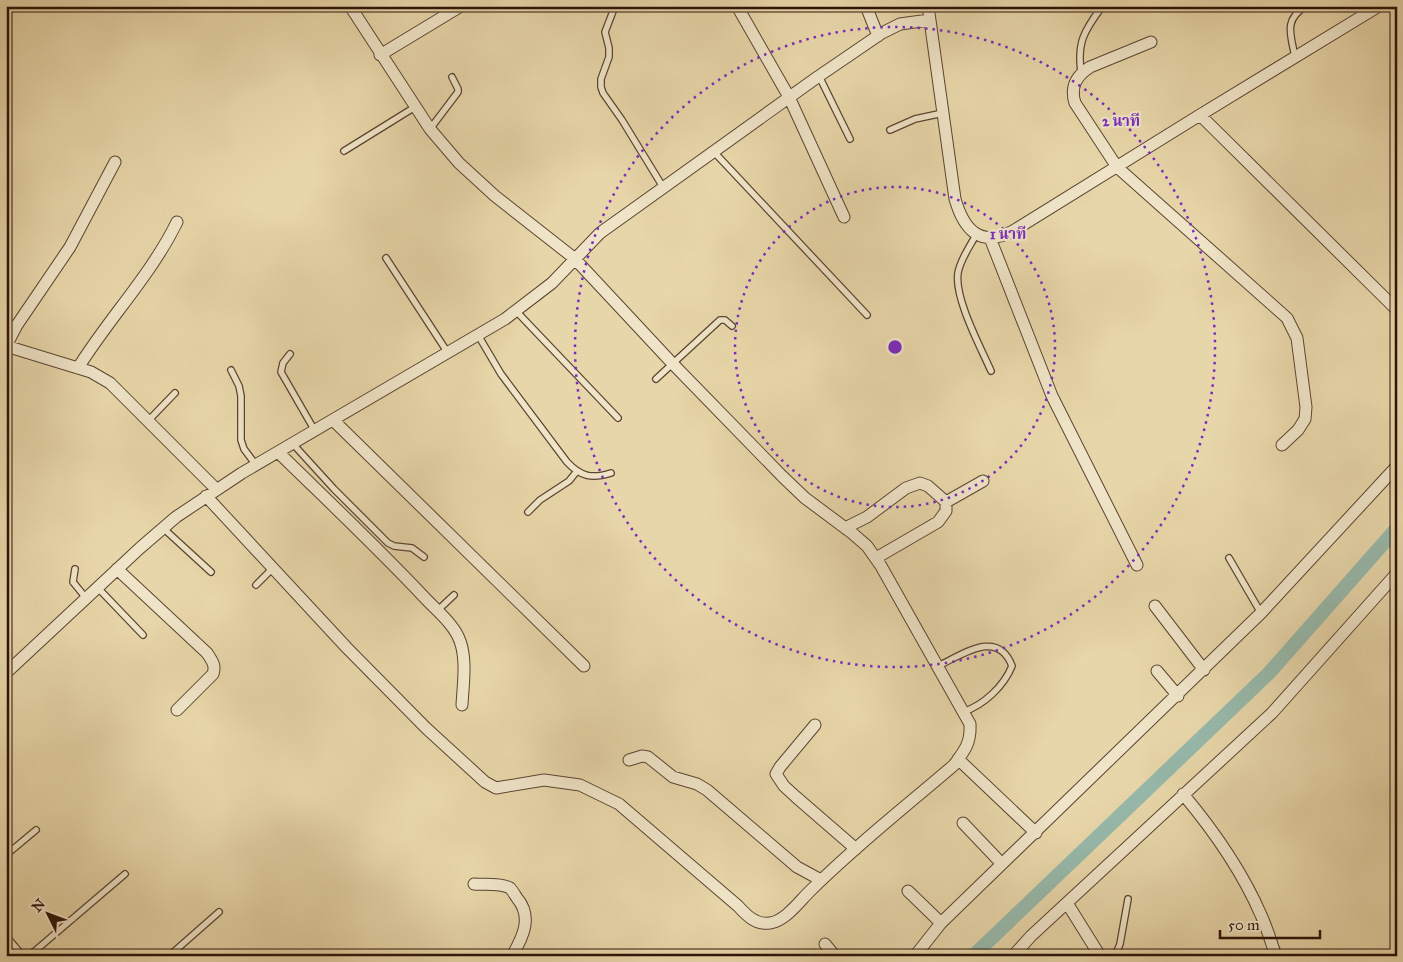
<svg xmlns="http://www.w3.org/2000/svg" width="1403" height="962" font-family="'IM FELL Great Primer','Noto Serif Thai',serif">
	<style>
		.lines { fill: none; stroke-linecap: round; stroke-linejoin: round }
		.canal { stroke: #97b9ab; stroke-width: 14 }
		.lane-casing { stroke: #5b4431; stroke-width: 8 }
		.street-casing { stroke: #5b4431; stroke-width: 13 }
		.lane { stroke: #efe4c7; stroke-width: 5.5 }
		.street { stroke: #efe4c7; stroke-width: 11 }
		.ring { fill: none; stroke: #7b2cbf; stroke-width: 2.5; stroke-dasharray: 2.5 5 }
		.centre { fill: #7b2cbf; stroke: #efe4c7; stroke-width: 2.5 }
		.ring-label { font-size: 15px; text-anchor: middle; font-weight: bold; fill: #7b2cbf; stroke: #efe4c7; stroke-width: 4.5; stroke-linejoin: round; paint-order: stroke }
	</style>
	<rect width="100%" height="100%" fill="#e7d6a9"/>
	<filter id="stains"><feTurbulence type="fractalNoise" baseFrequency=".004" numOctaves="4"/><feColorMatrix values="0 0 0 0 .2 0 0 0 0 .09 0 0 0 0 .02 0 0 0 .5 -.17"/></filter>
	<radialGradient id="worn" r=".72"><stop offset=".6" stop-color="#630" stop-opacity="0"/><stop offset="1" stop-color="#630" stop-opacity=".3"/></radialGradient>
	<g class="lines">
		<path class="canal" d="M 973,956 L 1269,673 L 1397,528"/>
		<defs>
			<path id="lane" d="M 615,6 L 605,32 L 609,48 L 609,57 L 601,79 L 601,87 L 603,93 L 622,120 L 663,187
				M 1295,57 C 1291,35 1283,20 1306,6
				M 1081,72 C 1077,43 1084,31 1101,8
				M 819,76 L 850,139
				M 430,129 L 458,92 L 458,89 L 452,77
				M 890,130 L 915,119 L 943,113
				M 344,151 L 415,107
				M 714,152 L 867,315
				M 976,235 C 970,246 960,260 958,273 C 954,298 981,348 991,371
				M 386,258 L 448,353
				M 516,311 L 618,418
				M 478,335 L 501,374 L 567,462 C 581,477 592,479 611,473
				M 290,354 L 283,363 L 281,372 L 315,431
				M 231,370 L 239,386 L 241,396 L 241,440 L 244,449 L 256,465
				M 656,379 L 720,320 L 725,320 L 732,326
				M 148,421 L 175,393
				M 293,444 L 334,489 L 388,543 L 394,546 L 412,548 L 424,557
				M 528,512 L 540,500 L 569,481 L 577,471
				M 163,528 L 211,572
				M 1229,558 L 1261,613
				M 75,569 L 73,582 L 86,598
				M 256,585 L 273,568
				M 98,588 L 143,635
				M 437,611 L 454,595
				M 938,666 C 962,655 998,628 1012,666 C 1004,686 984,705 963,712
				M 6,855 L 36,830
				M 6,936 L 23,956
				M 29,956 L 125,874
				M 169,956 L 219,912
				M 1115,956 L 1120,944 L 1128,899"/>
			<path id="street" d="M 737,6 L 789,97 L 844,217
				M 866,6 L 878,36
				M 928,6 L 955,199 C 964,230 980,248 1013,231 L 1200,115 L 1379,6
				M 1151,42 L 1090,67 C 1076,76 1070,87 1075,103 L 1117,167 L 1287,318 L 1297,338 L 1306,407 L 1305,419 L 1298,430 L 1282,445
				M 380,55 L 461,6
				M 1200,115 L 1397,310
				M 990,238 L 1052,396 L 1137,565
				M 6,346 L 91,372 L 110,383 L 216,489
				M 6,346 L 17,325 L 70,247 L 115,162
				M 78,368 C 109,318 151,275 177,222
				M 334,421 L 584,666
				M 278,452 C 327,500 377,547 424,597 C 436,610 454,624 460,641 C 467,660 463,685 462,705
				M 206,496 L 347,648 L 426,728 L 485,782 L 496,788 L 544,780 L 580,785 L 619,804 L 738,906 C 747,916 756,925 770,923 C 785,921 799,902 809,892 C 854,847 905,807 954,765 C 965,750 971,743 970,724 L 881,566 L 867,546 L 852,533 L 805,498 L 782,476 L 672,363 L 574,258 L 495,196 L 459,163 L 430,129 L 350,6
				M 845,528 L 867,517 L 906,488 L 920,483 L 928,486 L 946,502 L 983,481
				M 876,558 L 938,522 L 946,511 L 946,502
				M 117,569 L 207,653 C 212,661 216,665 213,674 L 177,710
				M 1155,606 L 1204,670
				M 1157,671 L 1178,696
				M 6,673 L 140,548 L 176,517 L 242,473 L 505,319 L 552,283 L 600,233 L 819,76 L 882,33 L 900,24 L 929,20
				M 815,725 L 780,767 L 776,774 L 784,786 L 796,797 L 856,849
				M 958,759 L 1036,833
				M 629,760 L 642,756 L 648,757 L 673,777 L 697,784 L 707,790 L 797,867 L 821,880
				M 1183,794 C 1214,831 1242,871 1261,915 C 1267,928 1271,942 1276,956
				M 963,823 L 1002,864
				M 474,884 C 484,885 501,883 510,888 C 512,890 515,895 517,898 C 533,917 523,937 512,956
				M 908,891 L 941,923
				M 1067,903 L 1100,956
				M 825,944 L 835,956
				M 915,956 L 941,923 L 1261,613 L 1397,466
				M 1013,956 L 1031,936 L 1272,713 L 1397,573"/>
		</defs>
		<use href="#lane" class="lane-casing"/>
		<use href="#street" class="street-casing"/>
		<use href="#lane" class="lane"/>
		<use href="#street" class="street"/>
	</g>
	<g class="ring">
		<circle cx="895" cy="347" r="160"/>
		<circle cx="895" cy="347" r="320"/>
	</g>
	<circle cx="895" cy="347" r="8" class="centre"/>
	<g class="ring-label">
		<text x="1121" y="126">2 นาที</text>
		<text x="1008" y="239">1 นาที</text>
	</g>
	<rect width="1403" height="962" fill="none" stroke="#e7d6a9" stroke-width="25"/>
	<rect x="8" y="8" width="1388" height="947" fill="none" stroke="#2c1309" stroke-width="2.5"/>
	<rect x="12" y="12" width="1378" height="937" fill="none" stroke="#2c1309"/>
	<g transform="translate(48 914) rotate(312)" stroke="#efe4c7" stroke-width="4" paint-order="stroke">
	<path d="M0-4L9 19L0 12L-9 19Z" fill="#2c1309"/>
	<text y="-8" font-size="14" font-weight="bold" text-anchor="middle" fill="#2c1309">N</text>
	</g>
	<path d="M1220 930v8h100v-8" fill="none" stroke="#2c1309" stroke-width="2.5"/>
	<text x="1228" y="930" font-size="15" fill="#2c1309" stroke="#efe4c7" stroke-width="4" paint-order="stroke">50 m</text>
	<rect width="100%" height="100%" filter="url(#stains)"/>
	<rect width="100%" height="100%" fill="url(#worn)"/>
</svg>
